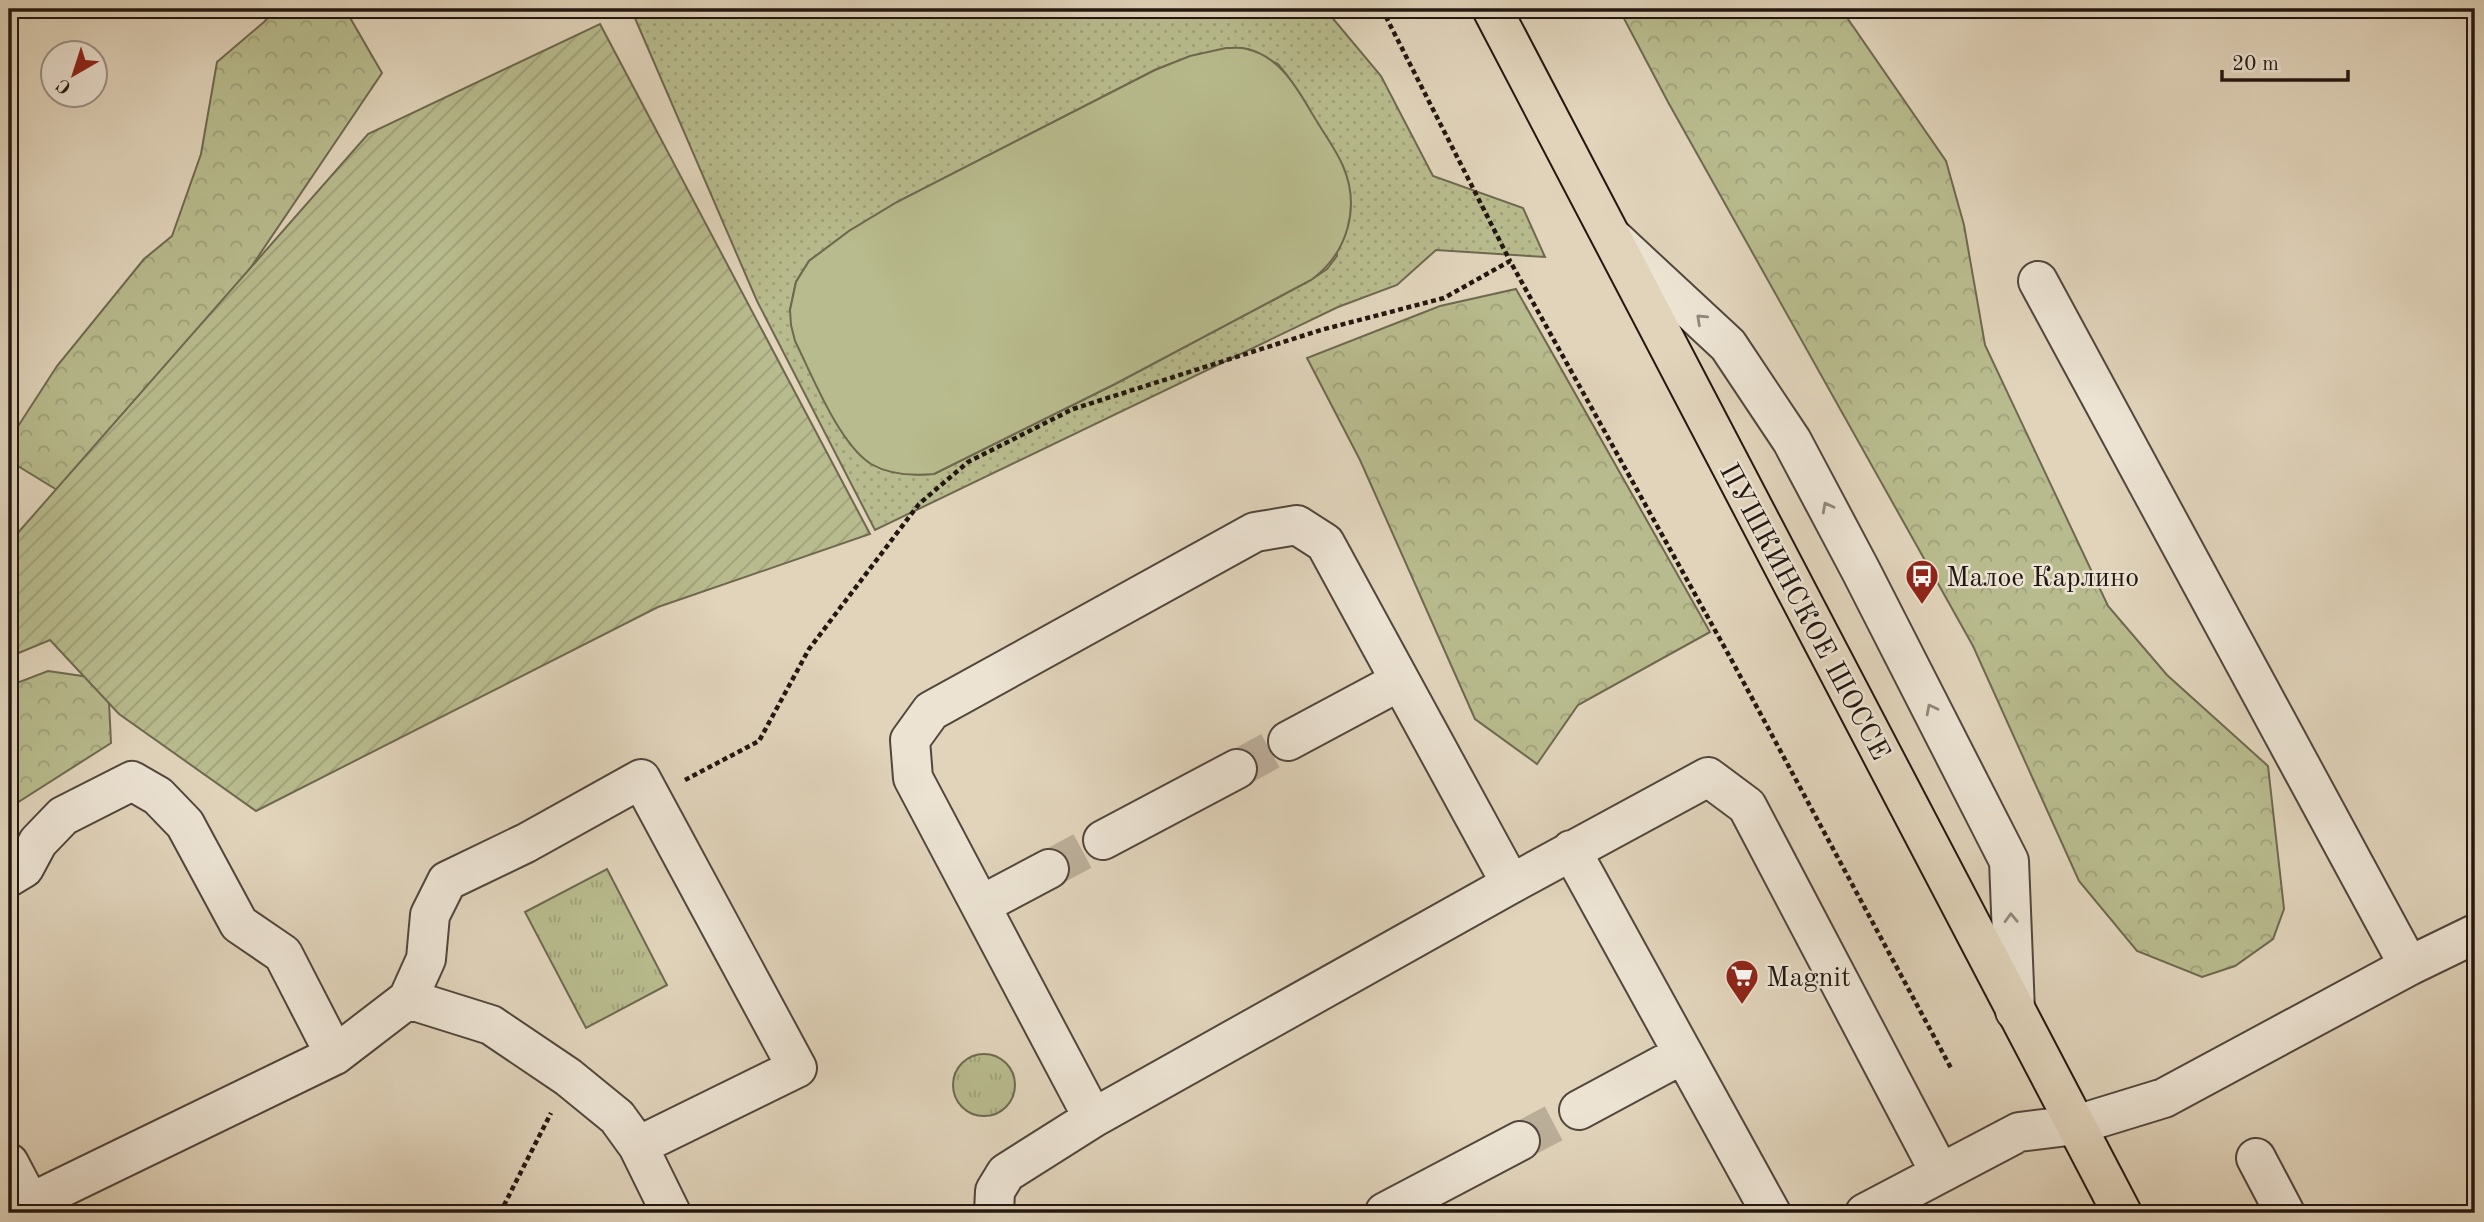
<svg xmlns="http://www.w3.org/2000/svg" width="2484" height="1222" font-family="'Old Standard TT',serif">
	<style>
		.grass { fill: url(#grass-dots); stroke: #6e694f; stroke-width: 2; fill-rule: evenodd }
		.forest { fill: url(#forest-crowns); stroke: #6e694f; stroke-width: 2 }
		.park { fill: url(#park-tufts); stroke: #6e694f; stroke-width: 2 }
		.garden { fill: url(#garden-furrows); stroke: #6e694f; stroke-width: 2 }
		.pitch { fill: #b8bb8d; stroke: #6e694f; stroke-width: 2 }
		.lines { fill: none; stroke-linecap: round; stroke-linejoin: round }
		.minor-tunnel { stroke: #bbae99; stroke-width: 38; stroke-dasharray: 38 19; stroke-linecap: butt }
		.minor-casing { stroke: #52463c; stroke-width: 42 }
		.major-casing { stroke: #231711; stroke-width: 42 }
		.path { stroke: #231711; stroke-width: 4.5; stroke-dasharray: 5 3.5; stroke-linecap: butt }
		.minor { stroke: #ece3d3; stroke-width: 38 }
		.major { stroke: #e1d4bb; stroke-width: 38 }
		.oneway { stroke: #92877c }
		.labels { text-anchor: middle; stroke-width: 5; stroke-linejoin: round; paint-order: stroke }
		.poi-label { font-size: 28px; fill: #231711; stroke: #ece3d3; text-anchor: start }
		.street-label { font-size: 28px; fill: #231711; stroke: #ece3d3 }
	</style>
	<defs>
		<pattern id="grass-dots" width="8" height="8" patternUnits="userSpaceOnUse" patternTransform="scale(1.75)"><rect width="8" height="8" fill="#b8bb8d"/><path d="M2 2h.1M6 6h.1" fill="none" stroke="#9ea079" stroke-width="1.8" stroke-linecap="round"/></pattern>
		<pattern id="forest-crowns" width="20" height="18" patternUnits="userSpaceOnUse" patternTransform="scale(1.75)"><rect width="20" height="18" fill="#b8bb8d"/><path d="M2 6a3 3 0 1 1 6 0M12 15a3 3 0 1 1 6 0" fill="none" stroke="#9ea079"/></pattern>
		<pattern id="park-tufts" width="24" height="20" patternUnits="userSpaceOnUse" patternTransform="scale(1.75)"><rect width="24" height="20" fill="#b8bb8d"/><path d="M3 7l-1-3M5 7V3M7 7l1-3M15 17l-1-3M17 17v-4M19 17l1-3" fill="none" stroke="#9ea079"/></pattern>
		<pattern id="garden-furrows" width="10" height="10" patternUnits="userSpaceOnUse" patternTransform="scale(1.75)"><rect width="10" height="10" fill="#b8bb8d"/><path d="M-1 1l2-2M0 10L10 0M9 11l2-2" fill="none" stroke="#9ea079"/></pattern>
	</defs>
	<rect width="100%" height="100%" fill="#e1d4bb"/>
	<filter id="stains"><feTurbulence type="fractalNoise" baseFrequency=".00286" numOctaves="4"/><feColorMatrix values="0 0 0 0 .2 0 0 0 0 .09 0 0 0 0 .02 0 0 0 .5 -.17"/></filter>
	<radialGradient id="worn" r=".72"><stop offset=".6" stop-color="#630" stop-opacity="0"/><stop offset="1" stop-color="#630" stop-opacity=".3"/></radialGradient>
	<path class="grass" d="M 631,9 L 1325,9 L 1381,76 L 1433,176 L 1523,208 L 1545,257 L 1436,250 L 1397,285 L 1338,307 L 875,530 L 757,301 ZM 1248,49 L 1278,64 L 1287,75 L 1335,152 L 1337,256 L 1327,269 L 1311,280 L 1115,384 L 934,474 C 905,476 881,473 859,453 L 790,310 L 796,282 L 809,261 L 849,231 L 897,202 L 1155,70 C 1192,55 1207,50 1248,49 Z"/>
	<path class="forest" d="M 276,9 L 345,9 L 382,73 L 102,488 L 62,493 L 13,463 L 13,434 L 57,366 L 144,259 L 172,236 L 201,154 L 217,62 L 264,22 Z
		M 1619,9 L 1841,9 L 1946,161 L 1964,225 L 1985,345 L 2108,606 L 2167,675 L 2268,766 L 2284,909 L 2273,939 L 2235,966 L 2202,977 L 2137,951 L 2079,881 L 1973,646 L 1668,102 Z
		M 1516,289 L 1710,632 L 1578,705 L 1537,764 L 1475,719 L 1360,460 L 1307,358 L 1440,306 Z
		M 48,671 L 89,677 L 109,702 L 111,743 L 9,808 L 9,686 Z"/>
	<path class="park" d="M 607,869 L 667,985 L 586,1028 L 525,912 Z
		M953 1085a31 31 0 1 1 62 0a31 31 0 1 1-62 0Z"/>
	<path class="garden" d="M 600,24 L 870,534 L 658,607 L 256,811 L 119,714 L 50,640 L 9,657 L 9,543 L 368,134 Z"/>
	<path class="pitch" d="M 1226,48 C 1232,48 1241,47 1247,49 C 1282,57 1299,92 1316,120 C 1325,135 1336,150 1343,166 C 1361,208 1347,254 1311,280 L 1115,384 L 934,474 C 913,476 890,475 871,464 C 839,444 812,375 795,341 L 791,325 L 790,310 L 796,282 L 809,261 L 849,231 L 897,202 L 1155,70 L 1190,56 Z"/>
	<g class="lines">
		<path class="minor-tunnel" d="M 1237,769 L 1288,741
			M 1049,869 L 1103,840
			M 1520,1141 L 1579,1110"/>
		<defs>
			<path id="minor" d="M 1614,239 L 1728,345 L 1792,441 L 1861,571 L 2009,861 L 2015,1011
				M 2038,281 L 2409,966
				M 1288,741 L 1400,681
				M 1103,840 L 1237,769
				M 1571,850 L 1771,1213
				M 9,877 L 24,868 L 38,842 L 63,816 L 132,781 L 158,796 L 185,824 L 239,924 L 283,954 L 335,1055
				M 981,905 L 1049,869
				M 408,999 L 491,1025 L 568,1077 L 617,1117 L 638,1146 L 671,1213
				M 1579,1110 L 1683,1054
				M 1093,1118 L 913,778 L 910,740 L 931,711 L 1255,532 L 1297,525 L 1325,543 L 1511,884
				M 2256,1158 L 2285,1213
				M 9,1163 L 30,1203
				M 9,1203 L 30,1203 L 335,1055 L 408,999 L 426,959 L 430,915 L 447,881 L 526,843 L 641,779 L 797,1068 L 638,1146
				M 1385,1212 L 1520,1141
				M 994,1213 L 995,1191 L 1006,1173 L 1093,1118 L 1511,884 L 1708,777 L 1747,806 L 1940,1173
				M 1865,1213 L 2019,1132 L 2076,1125 L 2164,1098 L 2409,966 L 2475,934"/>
			<path id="major" d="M 1492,9 L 2122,1213"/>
		</defs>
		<use href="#minor" class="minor-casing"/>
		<use href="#major" class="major-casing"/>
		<path class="path" d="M 1382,9 L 1510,261
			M 685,780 L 759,741 L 809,649 L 919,504 L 968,462 L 1073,409 L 1321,330 L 1444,298 L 1510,261 L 1731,659 L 1952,1070
			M 500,1213 L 551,1113"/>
		<use href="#minor" class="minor"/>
		<use href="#major" class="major"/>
	</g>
	<defs><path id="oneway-chevron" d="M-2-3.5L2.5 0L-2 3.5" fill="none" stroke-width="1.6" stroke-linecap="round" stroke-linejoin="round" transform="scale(1.75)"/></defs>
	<g class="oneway">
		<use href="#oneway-chevron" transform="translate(1701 319) rotate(-137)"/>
		<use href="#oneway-chevron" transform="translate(1827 507) rotate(-118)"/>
		<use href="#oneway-chevron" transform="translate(1931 709) rotate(-117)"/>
		<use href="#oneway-chevron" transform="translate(2011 918) rotate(-92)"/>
	</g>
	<defs>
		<symbol id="bus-pin" viewBox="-11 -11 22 30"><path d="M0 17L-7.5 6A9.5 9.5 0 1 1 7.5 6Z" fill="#8f2418" stroke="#ece3d3"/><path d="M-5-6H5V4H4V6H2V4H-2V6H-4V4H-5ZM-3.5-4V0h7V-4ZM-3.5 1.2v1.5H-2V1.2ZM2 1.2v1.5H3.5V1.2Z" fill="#fff"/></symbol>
		<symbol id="supermarket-pin" viewBox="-11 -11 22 30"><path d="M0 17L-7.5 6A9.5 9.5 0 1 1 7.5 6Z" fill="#8f2418" stroke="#ece3d3"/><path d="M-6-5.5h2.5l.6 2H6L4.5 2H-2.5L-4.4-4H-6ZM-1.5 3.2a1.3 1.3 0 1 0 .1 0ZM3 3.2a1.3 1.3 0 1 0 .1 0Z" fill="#fff"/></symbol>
	</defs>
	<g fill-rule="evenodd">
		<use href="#bus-pin" x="1903" y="557" width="38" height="52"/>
		<use href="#supermarket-pin" x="1723" y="957" width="38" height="52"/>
	</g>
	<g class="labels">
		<g class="poi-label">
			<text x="1946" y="586">Малое Карлино</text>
			<text x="1766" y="986">Magnit</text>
		</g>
		<g class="street-label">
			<text transform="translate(1806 611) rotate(62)" y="10">ПУШКИНСКОЕ ШОССЕ</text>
		</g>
	</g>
	<rect width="2484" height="1222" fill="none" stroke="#e1d4bb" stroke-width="35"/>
	<rect x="10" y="10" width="2463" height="1201" fill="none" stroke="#231711" stroke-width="3.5"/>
	<rect x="18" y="18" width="2449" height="1187" fill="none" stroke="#231711" stroke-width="2"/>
	<g transform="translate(74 74) rotate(219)"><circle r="33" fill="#ece3d3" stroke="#9c9185" stroke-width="2"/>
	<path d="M0-5L12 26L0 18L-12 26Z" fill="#8f2418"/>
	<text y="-10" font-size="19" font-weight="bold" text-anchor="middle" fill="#231711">С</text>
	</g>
	<path d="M2222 70v10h126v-10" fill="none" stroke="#231711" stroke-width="3.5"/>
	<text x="2232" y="70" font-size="21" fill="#231711" stroke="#ece3d3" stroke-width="5" paint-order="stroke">20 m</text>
	<rect width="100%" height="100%" filter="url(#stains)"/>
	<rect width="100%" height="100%" fill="url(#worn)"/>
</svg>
